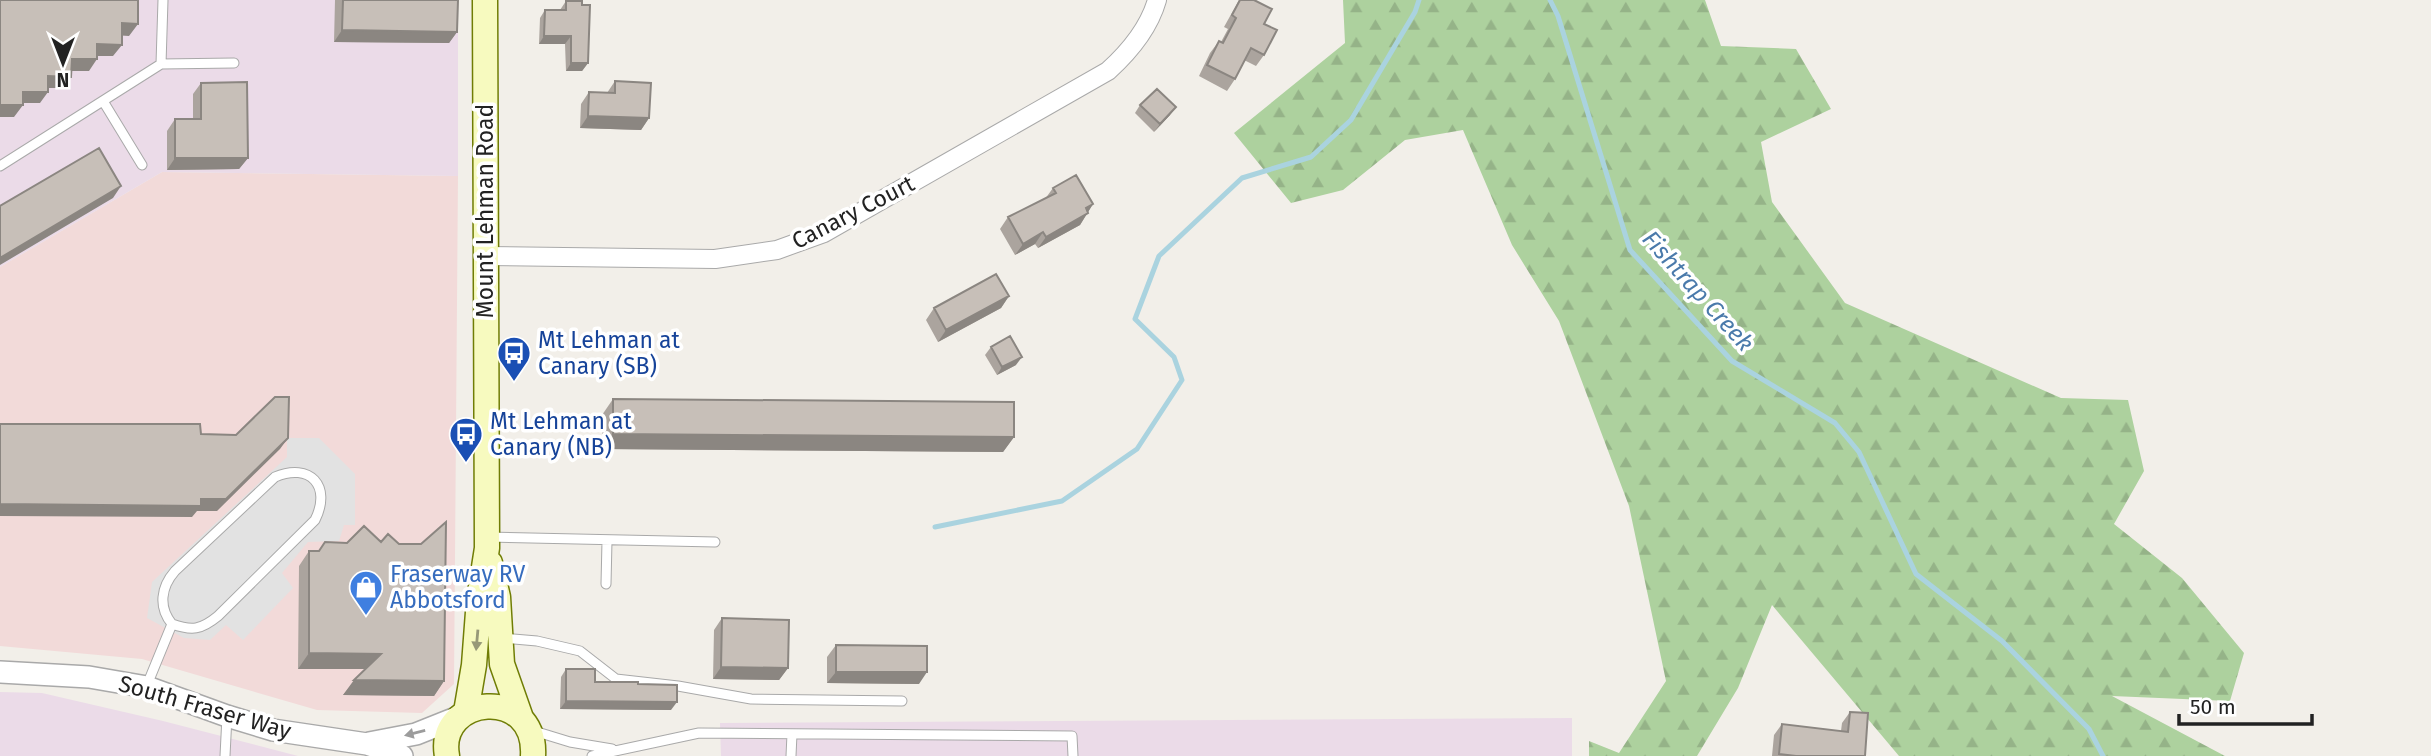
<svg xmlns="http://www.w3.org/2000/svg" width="2431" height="756" font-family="'Fira Sans',sans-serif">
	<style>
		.commercial { fill: #f2dad9 }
		.industrial { fill: #ebdbe8 }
		.forest { fill: url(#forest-firs) }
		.parking { fill: #e2e2e2 }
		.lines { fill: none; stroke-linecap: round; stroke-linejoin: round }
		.stream { stroke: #aad3df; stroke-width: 5 }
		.service-casing { stroke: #a9a9a9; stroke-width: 11 }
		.minor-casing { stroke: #a9a9a9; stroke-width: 20 }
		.tertiary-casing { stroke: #a9a9a9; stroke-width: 24 }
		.secondary-casing { stroke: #707d05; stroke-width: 27 }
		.service { stroke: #fff; stroke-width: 9 }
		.minor { stroke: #fff; stroke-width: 18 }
		.tertiary { stroke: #fff; stroke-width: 21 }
		.secondary { stroke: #f7fabf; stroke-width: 24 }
		.wall { fill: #aba49e }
		.shaded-wall { fill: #8b8681 }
		.building { fill: #c7bfb8; stroke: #8b8681; stroke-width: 2 }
		.oneway { fill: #979978 }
		.oneway2 { fill: #9c9c9c }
		.labels { text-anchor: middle; stroke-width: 7; stroke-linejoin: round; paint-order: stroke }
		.street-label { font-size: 23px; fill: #222; stroke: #fff }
		.transit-label { font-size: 23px; fill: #164399; stroke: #fff; text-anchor: start }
		.shop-label { font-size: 23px; fill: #366cbe; stroke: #fff; text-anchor: start }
		.water-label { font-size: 24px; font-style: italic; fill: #4a7aab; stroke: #fff }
	</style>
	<defs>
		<pattern id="forest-firs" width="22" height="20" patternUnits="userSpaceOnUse" patternTransform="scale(1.75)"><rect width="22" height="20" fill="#add19e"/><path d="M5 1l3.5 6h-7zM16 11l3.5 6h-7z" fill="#95b388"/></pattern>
	</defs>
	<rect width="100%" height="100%" fill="#f2efe9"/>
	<path class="commercial" d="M 162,172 L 458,176 L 454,684 L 422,713 L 317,710 L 142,659 L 0,646 L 0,267 Z"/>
	<path class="industrial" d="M 0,0 L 458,0 L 458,176 L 162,172 L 0,267 Z
		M 0,692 L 42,693 L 163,721 L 298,756 L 0,756 Z
		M 1572,718 L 1572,756 L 721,756 L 720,723 Z"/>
	<path class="forest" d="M 1343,0 L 1705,0 L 1721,46 L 1796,49 L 1831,109 L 1761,142 L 1772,202 L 1845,303 L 2061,398 L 2128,400 L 2144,471 L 2114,524 L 2182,578 L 2244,653 L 2230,701 L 2112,696 L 2225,756 L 1899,756 L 1772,605 L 1738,688 L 1697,756 L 1589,756 L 1589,741 L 1619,753 L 1666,681 L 1629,506 L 1559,321 L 1512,245 L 1463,130 L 1405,140 L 1343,190 L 1291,203 L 1234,133 L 1345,43 Z"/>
	<path class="parking" d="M 287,438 L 319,438 L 355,474 L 355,525 L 344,525 L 339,541 L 308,542 L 282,573 L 293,588 L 243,640 L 226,625 L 210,640 L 184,638 L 147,618 L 152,582 L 287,457 Z"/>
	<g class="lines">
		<path class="stream" d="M 1550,0 L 1558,16 L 1630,250 L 1732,361 L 1835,423 L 1859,452 L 1916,574 L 2002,641 L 2089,729 L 2103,756
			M 935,527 L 1062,501 L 1137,449 L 1182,380 L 1174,357 L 1135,319 L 1159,256 L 1242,178 L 1311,157 L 1351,120 L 1415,12 L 1419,0"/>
		<defs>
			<path id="service" d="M 161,64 L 234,63
				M 103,101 L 142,165
				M 0,166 L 161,64 L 163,0
				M 488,537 L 715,542
				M 606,584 L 607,541
				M 502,638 L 537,641 L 580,651 L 616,679 L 678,686 L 751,699 L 902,701
				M 147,685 L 172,624 C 158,607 161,587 175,571 L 275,477 C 310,462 332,486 315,520 L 218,616 C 201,630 192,631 172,624
				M 534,731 L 570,742 L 612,749
				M 225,756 L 227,716
				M 592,756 L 699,733 L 1072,736 L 1073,756
				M 791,756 L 792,734"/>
			<path id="minor" d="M 484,256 L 715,259 L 777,250 L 824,233 L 1108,71 C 1129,52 1149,28 1157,0"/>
			<path id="tertiary" d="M 0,672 L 89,677 L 147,687 L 227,716 L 273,730 L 367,744 L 402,756
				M 369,743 L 416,734 L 461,716"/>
			<path id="secondary" d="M 490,563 L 498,597 L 502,664 L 521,718
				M 466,712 L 474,665 L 479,599 L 487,548 L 485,0
				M 447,756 C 436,695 537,685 533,756"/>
		</defs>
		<use href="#service" class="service-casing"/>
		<use href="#minor" class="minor-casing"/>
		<use href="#tertiary" class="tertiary-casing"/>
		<use href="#secondary" class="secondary-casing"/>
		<use href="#service" class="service"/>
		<use href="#minor" class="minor"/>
		<use href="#tertiary" class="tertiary"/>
		<use href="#secondary" class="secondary"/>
	</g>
	<path class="wall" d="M 335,0 L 458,0 L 457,32 L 449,43 L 334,42 Z
		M 1239,0 L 1254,0 L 1264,24 L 1264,55 L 1256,66 L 1244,60 L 1235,79 L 1227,91 L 1199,76 L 1210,53 L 1219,41 L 1221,42 L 1228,29 L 1224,27 Z
		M 566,1 L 588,63 L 582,71 L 566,71 L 565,44 L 539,44 L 540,18 L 545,10 L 560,10 Z
		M 615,81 L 649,118 L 641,130 L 580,128 L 581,104 L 589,92 L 607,93 Z
		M 201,83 L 248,158 L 239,169 L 167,170 L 167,131 L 175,119 L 193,119 L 193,94 Z
		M 1140,105 L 1170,115 L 1154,132 L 1135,113 Z
		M 1053,188 L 1093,204 L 1080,225 L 1038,248 L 1035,244 L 1015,255 L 1000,229 L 1008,217 L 1045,199 Z
		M 1009,296 L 1001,308 L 938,342 L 926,320 L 934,308 Z
		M 991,347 L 1016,365 L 997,375 L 985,355 Z
		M 613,399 L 1014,437 L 1003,452 L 602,449 L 602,415 Z
		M 309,551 L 444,681 L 434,696 L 343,695 L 365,669 L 298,669 L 299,566 Z
		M 722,618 L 788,668 L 779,680 L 713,679 L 714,630 Z
		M 836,645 L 919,684 L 827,683 L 827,657 Z
		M 566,669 L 595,682 L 638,684 L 671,710 L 560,709 L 561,677 Z
		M 1850,712 L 1865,756 L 1772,756 L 1774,735 L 1782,724 L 1841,731 L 1842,723 Z"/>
	<path class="shaded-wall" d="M 122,23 L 138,24 L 129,36 L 113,35 Z
		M 342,30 L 457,32 L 449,43 L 334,42 Z
		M 544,36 L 571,36 L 565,44 L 539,44 Z
		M 97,44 L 122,45 L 113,56 L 89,56 Z
		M 72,59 L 97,59 L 89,71 L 63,71 Z
		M 571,63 L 588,63 L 582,71 L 566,71 Z
		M 48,76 L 71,77 L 63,88 L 40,88 Z
		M 23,92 L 48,92 L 40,103 L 14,103 Z
		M 0,105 L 23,105 L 14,117 L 0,117 Z
		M 1176,107 L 1170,115 L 1154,132 L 1160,124 Z
		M 588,116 L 649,118 L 641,130 L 580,128 Z
		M 175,158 L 248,158 L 239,169 L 167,170 Z
		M 121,186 L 113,198 L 0,265 L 0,258 Z
		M 1093,204 L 1080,225 L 1038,248 L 1046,237 Z
		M 1043,232 L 1035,244 L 1015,255 L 1023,244 Z
		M 1009,296 L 1001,308 L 938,342 L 946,330 Z
		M 1022,357 L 1016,365 L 997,375 L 1002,367 Z
		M 613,434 L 1014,437 L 1003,452 L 602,449 Z
		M 288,438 L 280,449 L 217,511 L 197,511 L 192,517 L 0,516 L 0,504 L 201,499 Z
		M 309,653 L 381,654 L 371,669 L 298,669 Z
		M 721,667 L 788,668 L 779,680 L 713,679 Z
		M 836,672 L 927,672 L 919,684 L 827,683 Z
		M 354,680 L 444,681 L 434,696 L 343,695 Z
		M 566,701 L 677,702 L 671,710 L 560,709 Z"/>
	<path class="building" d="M 0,0 L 138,0 L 138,24 L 122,23 L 122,45 L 97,44 L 97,59 L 72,59 L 71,77 L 48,76 L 48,92 L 23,92 L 23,105 L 0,105 Z
		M 343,0 L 458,0 L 457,32 L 342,30 Z
		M 1240,0 L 1254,0 L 1272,9 L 1264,24 L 1277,30 L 1264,55 L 1251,48 L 1235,79 L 1207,65 L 1219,41 L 1223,43 L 1236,18 L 1232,15 Z
		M 566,1 L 582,1 L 582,5 L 590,5 L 588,63 L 571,63 L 571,36 L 544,36 L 545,10 L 566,10 Z
		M 615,81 L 651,83 L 649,118 L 588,116 L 589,92 L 615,93 Z
		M 247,82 L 248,158 L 175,158 L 175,119 L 201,119 L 201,83 Z
		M 1157,89 L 1176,107 L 1160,124 L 1140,105 Z
		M 99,148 L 121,186 L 0,258 L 0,206 Z
		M 1076,175 L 1093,204 L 1086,208 L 1088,213 L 1046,237 L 1043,232 L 1023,244 L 1008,217 L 1056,193 L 1053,188 Z
		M 996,274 L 1009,296 L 946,330 L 934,308 Z
		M 1010,336 L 1022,357 L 1002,367 L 991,347 Z
		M 275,397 L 289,397 L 288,438 L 226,499 L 201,499 L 201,506 L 0,504 L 0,424 L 200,424 L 201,434 L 236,435 Z
		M 613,399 L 1014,402 L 1014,437 L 613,434 Z
		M 446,522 L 444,681 L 354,680 L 381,654 L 309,653 L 309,551 L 319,551 L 325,542 L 347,543 L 364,526 L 381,542 L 388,534 L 399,544 L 421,544 Z
		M 722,618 L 789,620 L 788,668 L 721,667 Z
		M 836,645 L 927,646 L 927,672 L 836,672 Z
		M 566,669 L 595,669 L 595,682 L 638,682 L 638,684 L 677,685 L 677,702 L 566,701 Z
		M 1850,712 L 1868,713 L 1865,756 L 1796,756 L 1779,754 L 1782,724 L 1848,732 Z"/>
	<defs><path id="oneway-solid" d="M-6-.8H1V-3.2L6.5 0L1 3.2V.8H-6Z" transform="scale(1.75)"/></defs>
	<use class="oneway" href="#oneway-solid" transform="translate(477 640) rotate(95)"/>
	<use class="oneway2" href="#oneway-solid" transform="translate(415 733) rotate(166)"/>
	<defs>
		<symbol id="bus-pin" viewBox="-11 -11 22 30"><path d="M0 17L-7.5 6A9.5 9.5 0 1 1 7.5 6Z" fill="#1a4fb4" stroke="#fff"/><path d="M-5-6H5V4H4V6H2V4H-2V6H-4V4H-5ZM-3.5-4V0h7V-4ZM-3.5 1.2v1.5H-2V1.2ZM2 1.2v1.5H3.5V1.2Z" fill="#fff"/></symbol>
		<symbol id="shop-pin" viewBox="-11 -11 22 30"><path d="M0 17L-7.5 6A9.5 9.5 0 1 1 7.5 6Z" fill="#3f7fe0" stroke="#fff"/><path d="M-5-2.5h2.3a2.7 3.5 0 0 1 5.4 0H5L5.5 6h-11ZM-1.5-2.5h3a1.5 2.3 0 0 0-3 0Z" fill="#fff"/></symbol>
	</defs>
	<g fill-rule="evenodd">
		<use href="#bus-pin" x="495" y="334" width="38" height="52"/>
		<use href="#bus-pin" x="447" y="415" width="38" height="52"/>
		<use href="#shop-pin" x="347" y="568" width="38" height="52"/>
	</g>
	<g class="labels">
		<g class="street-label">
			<text transform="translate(485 211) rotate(-90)" y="8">Mount Lehman Road</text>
			<text transform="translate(853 212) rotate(-27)" y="8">Canary Court</text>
			<text transform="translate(205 707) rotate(16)" y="8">South Fraser Way</text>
		</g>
		<g class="transit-label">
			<text x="538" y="348">Mt Lehman at<tspan x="538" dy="26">Canary (SB)</tspan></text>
			<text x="490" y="429">Mt Lehman at<tspan x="490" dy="26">Canary (NB)</tspan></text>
		</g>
		<g class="shop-label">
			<text x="390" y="582">Fraserway RV<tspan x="390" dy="26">Abbotsford</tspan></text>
		</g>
		<g class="water-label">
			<text transform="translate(1698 291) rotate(48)" y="8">Fishtrap Creek</text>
		</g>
	</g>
	<g transform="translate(63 63) rotate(180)" stroke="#ffffff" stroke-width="5" paint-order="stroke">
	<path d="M0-5L12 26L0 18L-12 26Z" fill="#222222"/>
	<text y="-10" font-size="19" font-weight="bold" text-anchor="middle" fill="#222222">N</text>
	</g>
	<path d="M2179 714v10h133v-10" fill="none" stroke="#222222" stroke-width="3.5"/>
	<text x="2190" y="714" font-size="21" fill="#222222" stroke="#ffffff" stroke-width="5" paint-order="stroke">50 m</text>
</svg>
